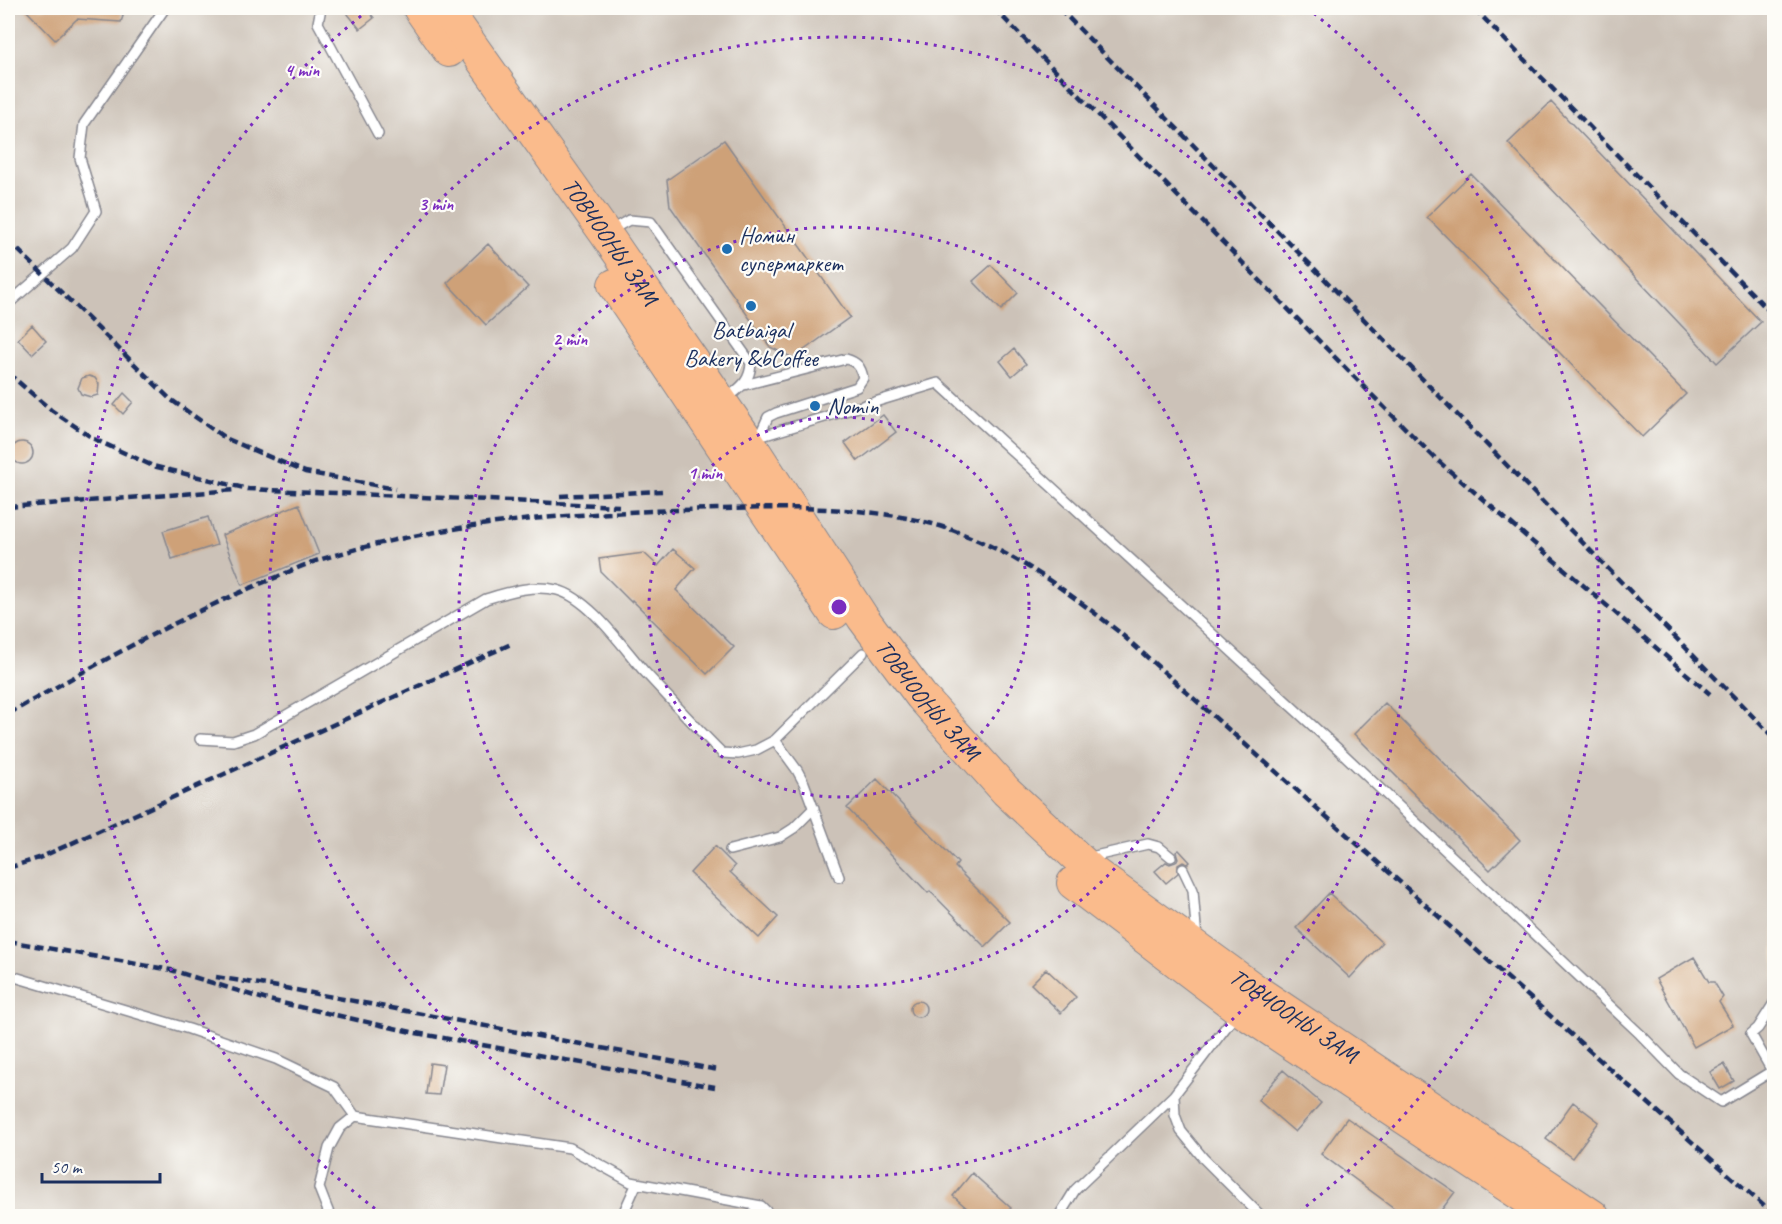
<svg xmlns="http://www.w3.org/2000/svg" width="1782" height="1224" font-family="Caveat,sans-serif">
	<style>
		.industrial { fill: #ccc2b8 }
		.building { fill: #cea178 }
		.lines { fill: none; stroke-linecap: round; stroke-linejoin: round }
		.service-casing { stroke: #86868e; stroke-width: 12 }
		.trunk-casing { stroke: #86868e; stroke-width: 34 }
		.service { stroke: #fff; stroke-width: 9 }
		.trunk { stroke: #fabb8c; stroke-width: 32 }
		.rail { stroke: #1b2f5e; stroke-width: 4.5; stroke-dasharray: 9 4.5; stroke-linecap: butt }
		.ring { fill: none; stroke: #7b2cbf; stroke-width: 3; stroke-dasharray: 3 6 }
		.poi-dot { fill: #1f6fb2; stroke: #fdfcf7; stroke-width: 2 }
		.labels { text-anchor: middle; stroke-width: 4.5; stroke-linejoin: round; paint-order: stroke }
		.poi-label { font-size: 24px; fill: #1b2f5e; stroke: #fdfcf7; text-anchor: start }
		.street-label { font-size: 24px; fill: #1b2f5e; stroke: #fdfcf7 }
		.centre { fill: #7b2cbf; stroke: #fdfcf7; stroke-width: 3 }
		.ring-label { font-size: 18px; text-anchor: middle; font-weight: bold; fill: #7b2cbf; stroke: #fdfcf7; stroke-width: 4.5; stroke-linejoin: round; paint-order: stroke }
	</style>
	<rect width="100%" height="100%" fill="#fdfcf7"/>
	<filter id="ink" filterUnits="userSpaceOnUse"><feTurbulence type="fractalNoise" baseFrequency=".0167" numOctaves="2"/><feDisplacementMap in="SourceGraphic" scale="12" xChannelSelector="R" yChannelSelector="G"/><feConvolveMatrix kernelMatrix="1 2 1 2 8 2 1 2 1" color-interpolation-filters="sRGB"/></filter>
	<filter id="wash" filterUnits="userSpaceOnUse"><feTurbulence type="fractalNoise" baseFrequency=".008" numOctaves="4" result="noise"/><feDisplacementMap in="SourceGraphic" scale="24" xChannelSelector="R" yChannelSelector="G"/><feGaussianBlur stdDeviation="1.35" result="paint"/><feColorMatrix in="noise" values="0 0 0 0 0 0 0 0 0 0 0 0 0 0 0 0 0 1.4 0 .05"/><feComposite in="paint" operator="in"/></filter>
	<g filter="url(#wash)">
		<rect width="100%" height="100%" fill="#f1debf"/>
		<path class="industrial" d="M 8,8 L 1774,8 L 1774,1216 L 8,1216 Z"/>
		<g id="blocks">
			<path class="building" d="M 24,8 L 119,10 L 123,16 L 121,22 L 77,19 L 55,40 Z
				M 343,8 L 366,8 L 374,18 L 360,29 Z
				M 1551,102 L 1761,322 L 1717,363 L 1508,143 Z
				M 724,140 L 850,317 L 793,358 L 770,347 L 670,206 L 667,180 Z
				M 1471,174 L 1686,394 L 1642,437 L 1427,217 Z
				M 488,244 L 528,287 L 486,325 L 447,283 Z
				M 991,265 L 1018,293 L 1001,310 L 973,281 Z
				M 32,325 L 46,341 L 32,354 L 18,339 Z
				M 1014,349 L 1026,364 L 1012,376 L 1000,361 Z
				M 89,376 L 95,378 L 99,384 L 98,395 L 91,397 L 81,394 L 78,388 L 82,378 Z
				M 124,393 L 133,402 L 123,414 L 114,405 Z
				M 883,415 L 896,432 L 858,461 L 845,443 Z
				M11 453a11 11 0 1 1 22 0a11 11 0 1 1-22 0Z
				M 299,504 L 319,554 L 242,585 L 222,535 Z
				M 208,517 L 217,545 L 172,559 L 163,531 Z
				M 673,549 L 695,568 L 676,590 L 734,647 L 707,674 L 632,600 L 631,602 L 601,572 L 599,559 L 644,553 L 658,566 Z
				M 1385,703 L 1520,840 L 1490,870 L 1354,734 Z
				M 877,779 L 958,863 L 955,867 L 1010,922 L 985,947 L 930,891 L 928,893 L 847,808 Z
				M 715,846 L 735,866 L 730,872 L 778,917 L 759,938 L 690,873 Z
				M 1179,850 L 1190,862 L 1188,864 L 1183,862 L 1178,865 L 1178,873 L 1166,883 L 1155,871 L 1166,862 L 1170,864 L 1176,862 L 1178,858 L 1176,852 Z
				M 1329,893 L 1382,943 L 1350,978 L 1296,928 Z
				M 1694,957 L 1709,982 L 1714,982 L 1723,997 L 1719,1002 L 1733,1025 L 1694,1047 L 1656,979 Z
				M 1046,969 L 1076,997 L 1061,1013 L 1031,984 Z
				M910 1009a8 8 0 1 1 16 0a8 8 0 1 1-16 0Z
				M 430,1063 L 444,1065 L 439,1095 L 426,1094 Z
				M 1724,1064 L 1734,1081 L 1720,1089 L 1710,1072 Z
				M 1283,1070 L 1321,1103 L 1295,1132 L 1258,1100 Z
				M 1573,1102 L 1599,1122 L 1572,1158 L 1546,1139 Z
				M 1347,1118 L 1455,1192 L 1437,1216 L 1405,1216 L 1321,1154 Z
				M 972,1173 L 1011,1208 L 1003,1216 L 976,1216 L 953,1196 Z"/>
		</g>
	</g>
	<g filter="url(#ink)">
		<use href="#blocks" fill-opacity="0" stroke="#86868e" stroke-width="1.5"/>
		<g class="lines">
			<defs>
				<path id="service" d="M 321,8 L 318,23 L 378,134
					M 609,231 L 629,220 L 651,222 L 751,363 C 750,383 739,388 725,400
					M 8,304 L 72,248 L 96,211 L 80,158 L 84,124 L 165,8
					M 744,385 L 846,359 C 857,362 861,367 863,378 L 857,387 L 776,413 L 768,417 L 759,437
					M 752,439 L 938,383 L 1337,748 L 1640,1034 L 1679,1074 L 1721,1102 L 1772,1071 L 1751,1034 L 1758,1028 L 1774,1003
					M 200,739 L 233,741 L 254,734 L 486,599 C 509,592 533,584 557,590 C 589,598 622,646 643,670 C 669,698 695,726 722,753 L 738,754 L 756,750 L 775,740 L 863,653
					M 775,740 L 797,770 L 804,783 L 839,877
					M 730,850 L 780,837 L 794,828 L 814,808
					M 1086,858 L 1148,844 L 1159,847 L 1171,857
					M 1183,869 L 1193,890 L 1197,940
					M 8,975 L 189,1029 L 276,1059 L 334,1087 L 355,1116 L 570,1148 L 631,1182 L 761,1206 L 771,1216
					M 1174,1095 L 1175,1115 L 1181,1131 L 1204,1159 L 1261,1216
					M 330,1216 L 319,1188 L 329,1148 L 340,1128 L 355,1116
					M 622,1216 L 637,1183
					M 750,1216 L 761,1206
					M 1059,1216 L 1075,1190 L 1174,1095 L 1236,1014"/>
				<g id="trunk">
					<path d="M 419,8 L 449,51"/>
					<path id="s1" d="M 445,8 L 605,233 L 744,435 L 863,618 L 921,696 L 1006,791 L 1094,873 L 1258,992 L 1593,1216"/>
					<path d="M 614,285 L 834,613"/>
					<path d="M 1073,883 L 1239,1009 L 1547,1212"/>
				</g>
			</defs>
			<use href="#service" class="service-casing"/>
			<use href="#trunk" class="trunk-casing"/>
			<use href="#service" class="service"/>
			<use href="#trunk" class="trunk"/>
			<path class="rail" d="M 994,8 L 1366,389 L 1437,460 L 1710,694
				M 1059,8 L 1774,738
				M 1474,8 L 1774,316
				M 8,240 L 170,399 L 225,438 L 305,472 L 395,489
				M 8,373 L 51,410 L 94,439 L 153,466 L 248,489 L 619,506
				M 560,496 L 662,491
				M 8,507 L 235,490
				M 8,714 C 94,666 180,616 272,579 C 289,572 305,564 322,559 C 448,520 586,512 717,509 C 789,508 858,505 929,523 C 1001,542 1062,587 1119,632 L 1774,1215
				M 8,868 L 39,858 L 511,644
				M 8,941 L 171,970 L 264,999 L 416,1033 L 715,1087
				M 216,977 L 285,988 L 718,1070"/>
		</g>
	</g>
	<g class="ring">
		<circle cx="839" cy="607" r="190"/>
		<circle cx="839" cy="607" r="380"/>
		<circle cx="839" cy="607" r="570"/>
		<path d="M382 1214A760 760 0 0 1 371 8M1307 8A760 760 0 0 1 1296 1214"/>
	</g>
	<g class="poi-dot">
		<circle cx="727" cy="249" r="6"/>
		<circle cx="751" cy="306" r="6"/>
		<circle cx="815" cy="406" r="6"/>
	</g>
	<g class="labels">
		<g class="poi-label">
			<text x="739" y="243">Номин<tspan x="739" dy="28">супермаркет</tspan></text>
			<text x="751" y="338" text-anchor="middle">Batbaigal<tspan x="751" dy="28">Bakery &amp;bCoffee</tspan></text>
			<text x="827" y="414">Nomin</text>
		</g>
		<g class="street-label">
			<text dy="8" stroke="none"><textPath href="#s1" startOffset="286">ТОВЧООНЫ ЗАМ</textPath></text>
			<text dy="8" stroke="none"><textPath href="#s1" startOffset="844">ТОВЧООНЫ ЗАМ</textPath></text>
			<text dy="8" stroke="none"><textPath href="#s1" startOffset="1330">ТОВЧООНЫ ЗАМ</textPath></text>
		</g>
	</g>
	<circle cx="839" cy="607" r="9" class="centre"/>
	<g class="ring-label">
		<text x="302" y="76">4 min</text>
		<text x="436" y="210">3 min</text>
		<text x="570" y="345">2 min</text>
		<text x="705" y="479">1 min</text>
	</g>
	<rect width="1782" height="1224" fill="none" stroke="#fdfcf7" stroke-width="30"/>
	<path d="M42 1173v9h118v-9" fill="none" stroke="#1b2f5e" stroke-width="3"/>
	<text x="51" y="1173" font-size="18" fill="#1b2f5e" stroke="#fdfcf7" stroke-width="4.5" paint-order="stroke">50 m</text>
</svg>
